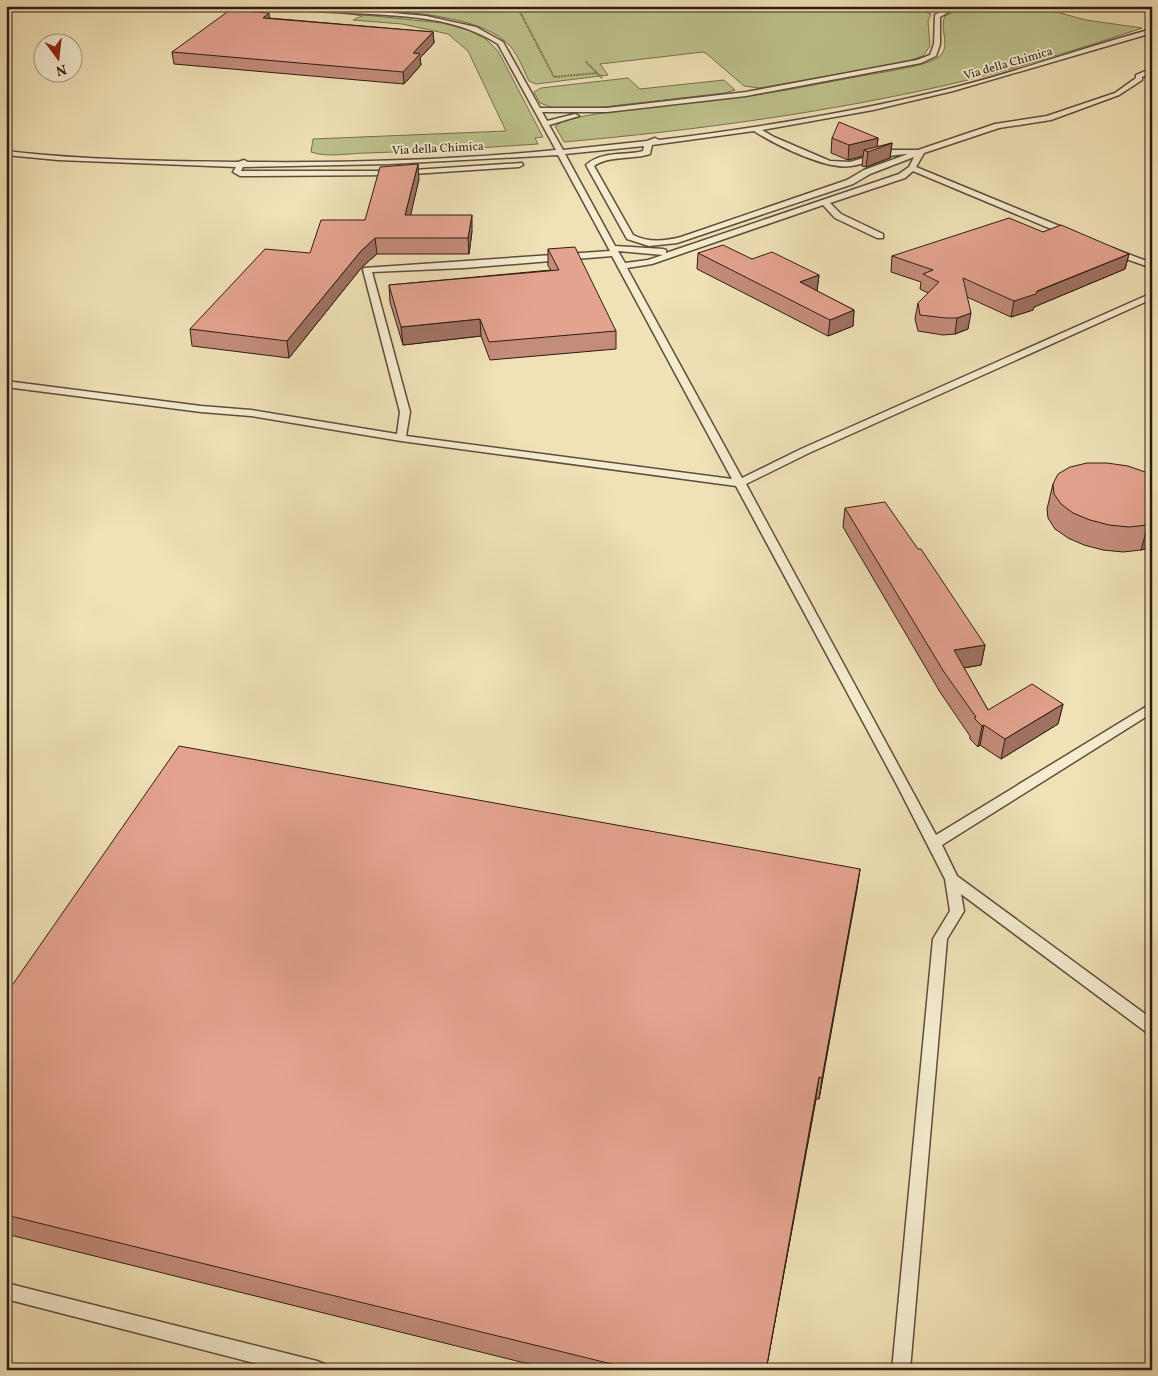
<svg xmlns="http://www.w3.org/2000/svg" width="1158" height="1376" font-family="Vollkorn,serif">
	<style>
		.green { fill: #bdc28c; stroke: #766f4f }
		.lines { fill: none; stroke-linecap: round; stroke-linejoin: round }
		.service-casing { stroke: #5f4d3b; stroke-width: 3 }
		.path { stroke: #2f1c12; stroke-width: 2; stroke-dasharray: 0.5 1; stroke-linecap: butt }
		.service { fill: #f5ecd0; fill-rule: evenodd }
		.wall { fill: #c48c7b; stroke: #2f1c12 }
		.shaded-wall { fill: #a07264; stroke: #2f1c12 }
		.building { fill: #e4a38f; stroke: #2f1c12 }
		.labels { text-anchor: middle; stroke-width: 4; stroke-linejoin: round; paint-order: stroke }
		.far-street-label { font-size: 12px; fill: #2f1c12; stroke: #f5ecd0 }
	</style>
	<rect width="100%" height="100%" fill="#f0e1b7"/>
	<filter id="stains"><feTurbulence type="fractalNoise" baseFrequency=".004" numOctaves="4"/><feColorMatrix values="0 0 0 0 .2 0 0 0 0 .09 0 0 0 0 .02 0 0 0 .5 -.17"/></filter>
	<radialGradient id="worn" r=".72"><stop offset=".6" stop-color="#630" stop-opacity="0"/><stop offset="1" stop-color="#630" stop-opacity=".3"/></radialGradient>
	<path class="green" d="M 345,6 L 912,6 L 931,14 L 928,21 L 930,46 L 923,56 L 902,63 L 759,88 L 744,86 L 707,54 L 703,52 L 600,64 L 608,75 L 536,84 L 529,81 C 523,69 517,51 506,42 C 472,11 382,11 337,8 Z
		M 965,6 L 1002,6 L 1028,11 L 1049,10 L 1086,20 L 1142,28 C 1083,48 1024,66 964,81 C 833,112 699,130 564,142 L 555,126 L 564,121 L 584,116 C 638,107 693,103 747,96 C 787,91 827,82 867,75 C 883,72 929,66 940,56 C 951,46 939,28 945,16 Z
		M 345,13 L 442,23 L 468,30 L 486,39 L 498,51 L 543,137 L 535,138 L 538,144 C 481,148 425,151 368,153 C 351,153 327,158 311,152 L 313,139 L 506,131 L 468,51 L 448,34 L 402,24 L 353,20 L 362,16 Z
		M 628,78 L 640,89 L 724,80 L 735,90 L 725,93 L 594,108 L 556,109 L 540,103 L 534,92 L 541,88 Z"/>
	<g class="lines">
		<defs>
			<path id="service" d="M 288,6 L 313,6 L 426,16 L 476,27 L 503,42 L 540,108 L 607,108 L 746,92 L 917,60 L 930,55 L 934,44 L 935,15 L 951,6 L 959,6 L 940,17 L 940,44 L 936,56 L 921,63 L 746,96 L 607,112 L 542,112 L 547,121 L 575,114 L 579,116 L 549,125 L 563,150 L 647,141 L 655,138 L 659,140 C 757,128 856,112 952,88 C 1020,71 1085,47 1152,29 L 1152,33 L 953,91 L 873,110 L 762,130 L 774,137 L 830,161 L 850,162 L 891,150 L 918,150 L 995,124 L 1047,116 L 1115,93 L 1136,78 L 1136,75 L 1152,68 L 1152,73 L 1142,77 L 1142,80 L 1119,95 L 1051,120 L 999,128 L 924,153 L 916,167 L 1074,232 L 1074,236 L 1068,236 L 913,171 L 905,178 L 830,203 L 841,214 L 883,234 L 883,238 L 877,238 L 835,218 L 823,205 L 652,264 L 627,268 L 742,478 L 801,449 L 1152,293 L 1152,299 L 809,453 L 746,484 L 936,835 L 1152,703 L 1152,713 L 942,845 L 957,876 L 1152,1019 L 1152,1034 L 1146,1032 L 961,894 L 964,911 L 947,939 L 910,1370 L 892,1370 L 933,939 L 950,911 L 945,879 L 897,785 L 736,486 L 401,441 L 251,416 L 201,412 L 6,387 L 6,381 L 201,406 L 251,410 L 397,434 L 400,412 L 363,270 L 364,268 L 610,251 L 558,155 L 389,164 L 243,167 L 241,171 L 398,171 L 522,163 L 523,165 L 519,167 L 398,175 L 240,176 L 233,172 L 236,167 L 58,160 L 6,155 L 6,151 C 81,160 163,161 238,162 L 244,160 L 248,162 C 350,163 454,160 556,150 L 498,44 C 451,13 389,16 334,12 C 320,11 300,12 288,6 ZM 754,131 C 776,145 826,170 851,166 C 872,163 886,154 908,154 L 864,170 L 847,180 L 681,237 C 665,241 649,243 633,235 L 594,166 C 610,155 632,160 650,154 L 652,145 ZM 644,146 L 643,151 L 639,152 C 621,155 600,152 586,165 L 627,239 L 649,246 L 677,243 L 853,184 L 870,174 L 914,157 L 909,167 L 899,174 L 666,253 L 666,250 L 663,249 L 615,246 L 565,154 ZM 618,251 L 663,255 L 648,260 L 625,263 ZM 612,256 L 732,479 L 406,436 L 410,412 L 372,272 L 464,268 Z
				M 1112,248 L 1152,263 L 1152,268 L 1109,253 L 1108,251 Z
				M 6,1283 L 317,1361 L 324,1364 L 326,1370 L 281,1370 L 6,1299 Z"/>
		</defs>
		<use href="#service" class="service-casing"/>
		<path class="path" d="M 517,6 L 554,77 L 597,73
			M 586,62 L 603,79"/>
		<use href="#service" class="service"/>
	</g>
	<path class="wall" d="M 269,18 L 433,32 L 434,43 L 420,58 L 421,65 L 404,84 L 174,64 L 172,52 Z
		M 832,138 L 878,138 L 877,147 L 892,143 L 890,158 L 866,167 L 862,166 L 863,156 L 848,160 L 831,153 Z
		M 419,179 L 410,215 L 472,231 L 469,254 L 377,254 L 362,267 L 289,358 L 192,346 L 190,329 L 365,220 Z
		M 1043,232 L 1129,254 L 1125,269 L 1034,307 L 1033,310 L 1011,317 L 967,297 L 968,329 L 955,334 L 943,335 L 918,331 L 915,319 L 918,303 L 928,293 L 920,289 L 921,282 L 891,272 L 892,256 Z
		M 548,249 L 616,331 L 616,349 L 490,360 L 481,336 L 403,345 L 390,302 L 389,285 L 551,270 L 548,266 Z
		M 698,253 L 752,259 L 819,275 L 817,291 L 854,310 L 853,326 L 828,336 L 697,269 Z
		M 1152,475 L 1152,547 L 1141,550 L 1123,552 L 1103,550 L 1084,545 L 1068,538 L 1055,529 L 1048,518 L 1047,509 L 1053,484 Z
		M 845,508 L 985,645 L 981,665 L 964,668 L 988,710 L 1063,704 L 1058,724 L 1001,759 L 980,745 L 978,747 L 970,739 L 970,736 L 940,692 L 843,527 Z
		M 860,869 L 819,1099 L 816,1099 L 766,1370 L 553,1370 L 6,1234 L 6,994 Z"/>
	<path class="shaded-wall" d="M 269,13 L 270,25 L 263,18 Z
		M 433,32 L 434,43 L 420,58 L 421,65 L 404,84 L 403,72 L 413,53 Z
		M 878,138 L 877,148 L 892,143 L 890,158 L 866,167 L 868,152 L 864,150 L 863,156 L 848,160 L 849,145 Z
		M 418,164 L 419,179 L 407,231 L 405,215 Z
		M 472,215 L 472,231 L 469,254 L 468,238 Z
		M 375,238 L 377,254 L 362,267 L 289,358 L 287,341 L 361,251 Z
		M 1129,254 L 1125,269 L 1034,307 L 1033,310 L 1011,317 L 1014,301 Z
		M 819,275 L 817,291 L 800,282 Z
		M 854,310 L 853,326 L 828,336 L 830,320 Z
		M 971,313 L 968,329 L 955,334 L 957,318 Z
		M 480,319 L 481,336 L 403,345 L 401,327 Z
		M 1152,524 L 1152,547 L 1141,550 L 1148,525 Z
		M 985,645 L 981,665 L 950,670 L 954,650 Z
		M 1063,704 L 1058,724 L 1001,759 L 1005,739 Z
		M 984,725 L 980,745 L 978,747 L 982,726 Z
		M 860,869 L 857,890 L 819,1099 L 822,1078 Z
		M 819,1077 L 816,1099 L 766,1370 Z"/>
	<path class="building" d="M 230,10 L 269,13 L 263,18 L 433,32 L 413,53 L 420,54 L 403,72 L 172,52 Z
		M 839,122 L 878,138 L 849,145 L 832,138 Z
		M 892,143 L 868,152 L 864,150 Z
		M 418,164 L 405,215 L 472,215 L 468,238 L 375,238 L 361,251 L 287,341 L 190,329 L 265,249 L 310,253 L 321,220 L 365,220 L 380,167 Z
		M 1009,218 L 1043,232 L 1061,225 L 1129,254 L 1037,291 L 1036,294 L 1014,301 L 963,278 L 971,313 L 957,318 L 946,318 L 920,315 L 918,303 L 939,282 L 923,274 L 933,270 L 892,256 Z
		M 723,245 L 752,259 L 772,252 L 819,275 L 800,282 L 854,310 L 830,320 L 698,253 Z
		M 575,247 L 616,331 L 489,342 L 480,319 L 401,327 L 389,285 L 559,270 L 548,249 Z
		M 1087,463 L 1107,463 L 1128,466 L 1148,473 L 1152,475 L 1152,524 L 1148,525 L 1129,527 L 1109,525 L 1090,520 L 1073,513 L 1061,504 L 1054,494 L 1053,484 L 1058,474 L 1070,467 Z
		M 885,502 L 918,549 L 921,549 L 985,645 L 954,650 L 988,710 L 1032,684 L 1063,704 L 1005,739 L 984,725 L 982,726 L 974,718 L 976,717 L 944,672 L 845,508 Z
		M 179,746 L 860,869 L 822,1078 L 819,1077 L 766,1370 L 636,1370 L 6,1215 L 6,994 Z"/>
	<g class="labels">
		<g class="far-street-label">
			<text transform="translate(1008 63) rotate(-16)" y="4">Via della Chimica</text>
			<text transform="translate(438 148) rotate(-3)" y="4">Via della Chimica</text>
		</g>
	</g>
	<rect width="1158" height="1376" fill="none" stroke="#f0e1b7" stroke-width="25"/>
	<rect x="8" y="8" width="1143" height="1361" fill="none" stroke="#2f1c12" stroke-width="2.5"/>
	<rect x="12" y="12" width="1133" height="1351" fill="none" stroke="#2f1c12"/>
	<g transform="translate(58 58) rotate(165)"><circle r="24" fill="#f5ecd0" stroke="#a69984"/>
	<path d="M0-4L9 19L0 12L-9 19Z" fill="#8f2418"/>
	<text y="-8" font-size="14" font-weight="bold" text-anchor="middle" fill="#2f1c12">N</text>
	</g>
	<rect width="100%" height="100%" filter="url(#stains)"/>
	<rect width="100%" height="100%" fill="url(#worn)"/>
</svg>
